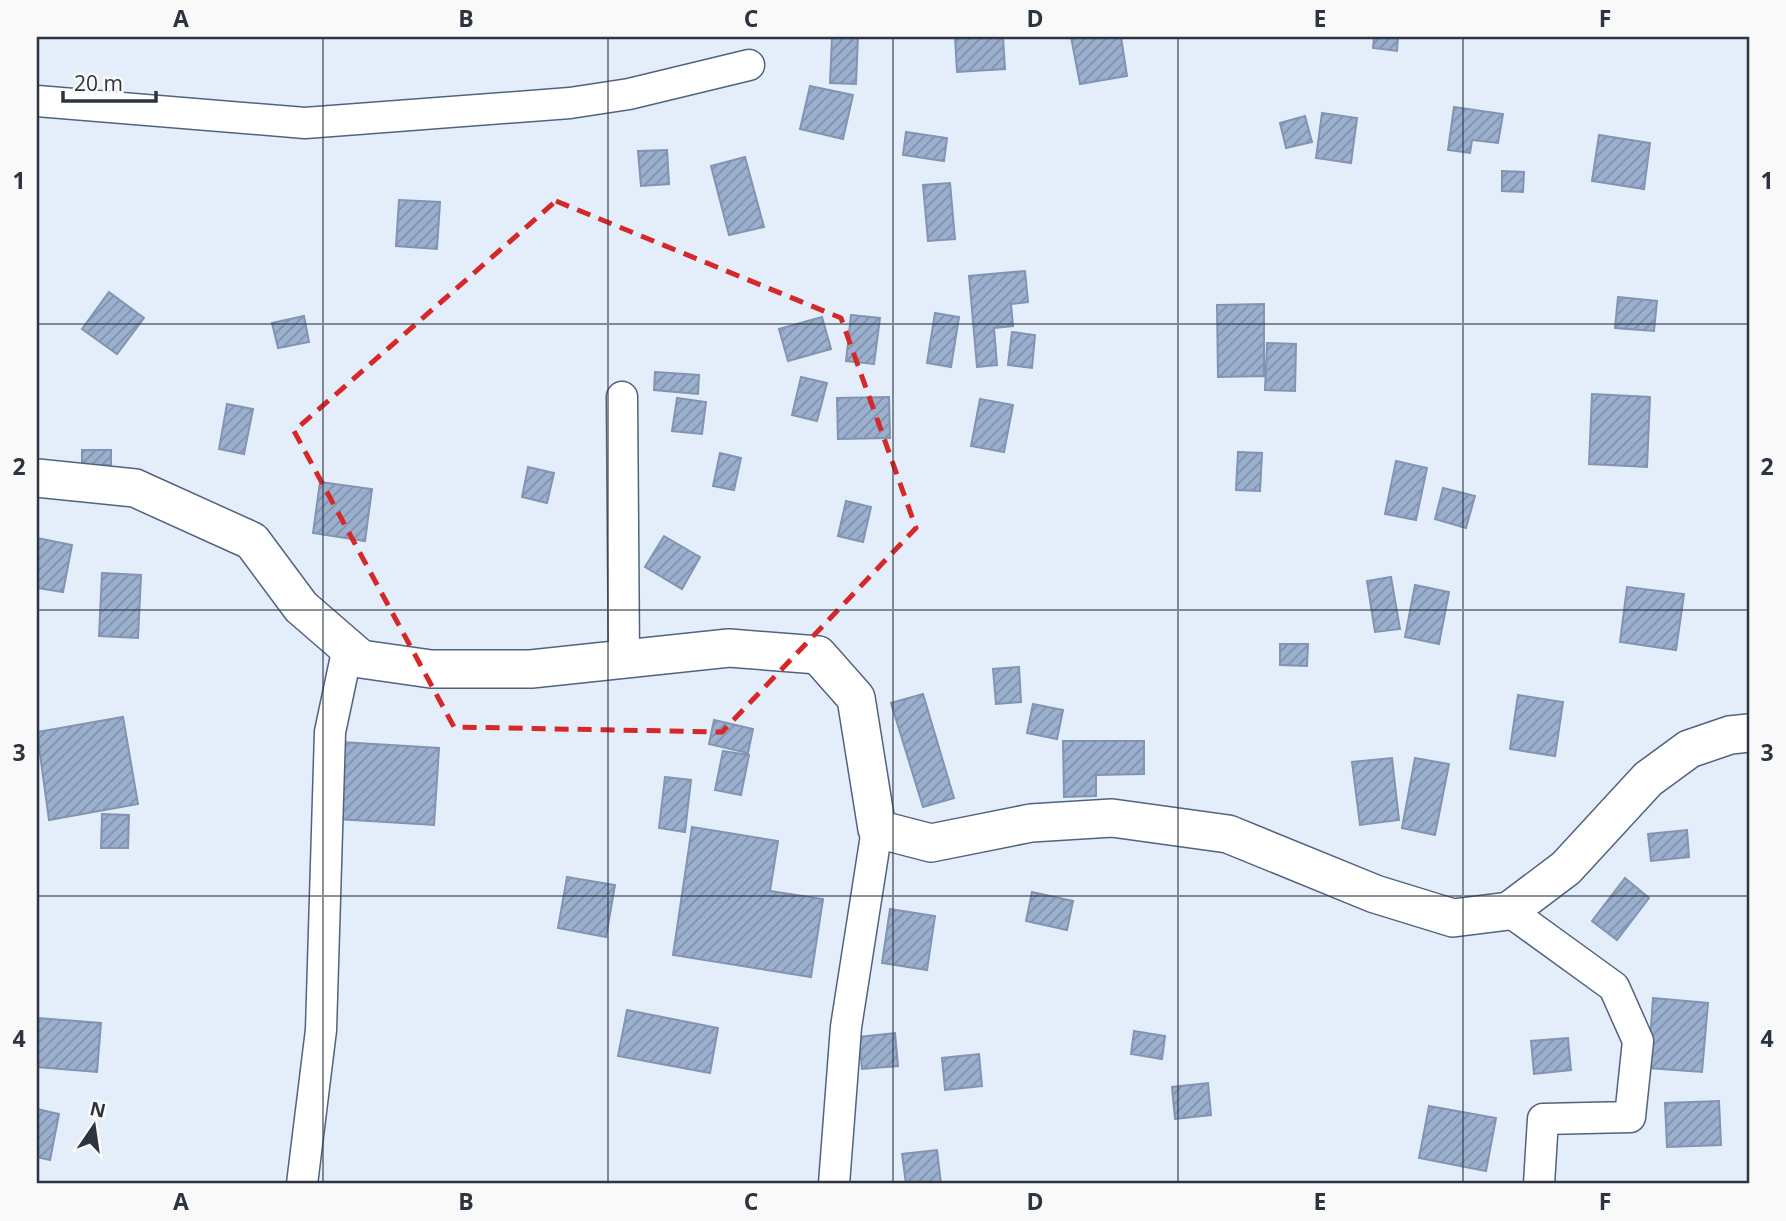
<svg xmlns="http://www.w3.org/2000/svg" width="1786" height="1221" font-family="'Open Sans',sans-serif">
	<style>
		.building { fill: url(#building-hatch); stroke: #8194b2; stroke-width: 2 }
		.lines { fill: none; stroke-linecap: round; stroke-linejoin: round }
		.minor-casing { stroke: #51637f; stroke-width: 33 }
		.tertiary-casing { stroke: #51637f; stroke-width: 40 }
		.minor { stroke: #fff; stroke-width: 30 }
		.tertiary { stroke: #fff; stroke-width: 37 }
		.marked { fill: none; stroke: #d62828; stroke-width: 5; stroke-dasharray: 14 9; stroke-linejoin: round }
		.grid { fill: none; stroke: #2c3440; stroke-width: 2; stroke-opacity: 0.55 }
		.neatline { fill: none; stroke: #2c3440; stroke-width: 2.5 }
		.grid-label { font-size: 23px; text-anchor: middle; font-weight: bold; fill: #2c3440 }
	</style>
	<defs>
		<pattern id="building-hatch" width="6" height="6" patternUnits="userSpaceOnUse" patternTransform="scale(1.75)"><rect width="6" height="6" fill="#9bb0ce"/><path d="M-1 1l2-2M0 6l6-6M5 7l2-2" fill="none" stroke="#7f90a9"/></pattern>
	</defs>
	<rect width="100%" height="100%" fill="#e4edfa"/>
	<path class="building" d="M 832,37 L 858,37 L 856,84 L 830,83 Z
		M 955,37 L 1003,37 L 1005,69 L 957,72 Z
		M 1071,37 L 1121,37 L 1127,76 L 1080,84 Z
		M 1374,37 L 1398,37 L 1397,51 L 1373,48 Z
		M 810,86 L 853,95 L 843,139 L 800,129 Z
		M 1454,107 L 1503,114 L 1498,143 L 1472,140 L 1470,153 L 1448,150 Z
		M 1322,113 L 1357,118 L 1351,163 L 1316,158 Z
		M 1305,116 L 1312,142 L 1286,148 L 1280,123 Z
		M 906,132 L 947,138 L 944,161 L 903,155 Z
		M 1599,135 L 1650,143 L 1644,189 L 1592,181 Z
		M 667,150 L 669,184 L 641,186 L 638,151 Z
		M 745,157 L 764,227 L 729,235 L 711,166 Z
		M 1502,171 L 1524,172 L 1523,192 L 1502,191 Z
		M 950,183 L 955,239 L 928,241 L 923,185 Z
		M 399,200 L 440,202 L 437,249 L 396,246 Z
		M 1025,271 L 1028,302 L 1011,304 L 1013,326 L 994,328 L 997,365 L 977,367 L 969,276 Z
		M 109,292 L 144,318 L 117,354 L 82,329 Z
		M 1618,297 L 1657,301 L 1654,331 L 1615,328 Z
		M 1264,304 L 1264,376 L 1218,377 L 1217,305 Z
		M 935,313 L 959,317 L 951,367 L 927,363 Z
		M 851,315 L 880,318 L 874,364 L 846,361 Z
		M 304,316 L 309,342 L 278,348 L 272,323 Z
		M 822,317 L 831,349 L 788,361 L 779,329 Z
		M 1012,332 L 1035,335 L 1032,368 L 1008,365 Z
		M 1267,343 L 1296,344 L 1295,391 L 1265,390 Z
		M 655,372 L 699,375 L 698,394 L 654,390 Z
		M 801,377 L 827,383 L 817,421 L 792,415 Z
		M 1592,394 L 1650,397 L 1647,467 L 1589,464 Z
		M 889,397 L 890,438 L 838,439 L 837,398 Z
		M 677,398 L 706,402 L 702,434 L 672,431 Z
		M 980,399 L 1013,405 L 1004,452 L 971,446 Z
		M 227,404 L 253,409 L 244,454 L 219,449 Z
		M 82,450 L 111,450 L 111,465 L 82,465 Z
		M 1238,452 L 1262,453 L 1260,491 L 1236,490 Z
		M 720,453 L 741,458 L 734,490 L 713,486 Z
		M 1396,461 L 1427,468 L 1416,520 L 1385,514 Z
		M 528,467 L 554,473 L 547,503 L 522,497 Z
		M 320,482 L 372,489 L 365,541 L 313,533 Z
		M 1443,488 L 1475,496 L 1466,528 L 1435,519 Z
		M 846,501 L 871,507 L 863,542 L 838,536 Z
		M 664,536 L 700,557 L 682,589 L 645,567 Z
		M 37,538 L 72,545 L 63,592 L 37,588 Z
		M 102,573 L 141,575 L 138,638 L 99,636 Z
		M 1391,577 L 1400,629 L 1375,632 L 1367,581 Z
		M 1415,585 L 1449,592 L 1439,644 L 1405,637 Z
		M 1627,587 L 1684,594 L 1676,650 L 1620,642 Z
		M 1280,644 L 1308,644 L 1307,666 L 1280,665 Z
		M 1019,667 L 1021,702 L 996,704 L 993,669 Z
		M 923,694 L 954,798 L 923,807 L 891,703 Z
		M 1518,695 L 1563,702 L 1555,756 L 1510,749 Z
		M 1033,704 L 1063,710 L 1057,739 L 1027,733 Z
		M 123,717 L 138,804 L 49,820 L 37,732 Z
		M 714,720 L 753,729 L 748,753 L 709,744 Z
		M 1063,741 L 1144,741 L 1144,774 L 1096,775 L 1096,796 L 1064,797 Z
		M 341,742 L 439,748 L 434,825 L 337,819 Z
		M 723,751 L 749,755 L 741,795 L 715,790 Z
		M 1392,758 L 1399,820 L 1360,825 L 1352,762 Z
		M 1415,758 L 1449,764 L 1435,835 L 1402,828 Z
		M 665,777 L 691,780 L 685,832 L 659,828 Z
		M 102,814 L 129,815 L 128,848 L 101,848 Z
		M 692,827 L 778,841 L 770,891 L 823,899 L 811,977 L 673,955 Z
		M 1687,830 L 1689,857 L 1651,861 L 1648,834 Z
		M 567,877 L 615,885 L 606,937 L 558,928 Z
		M 1625,878 L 1649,898 L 1617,940 L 1592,921 Z
		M 1032,892 L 1073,901 L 1067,930 L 1026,921 Z
		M 890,909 L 935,916 L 927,970 L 882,963 Z
		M 1653,998 L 1708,1003 L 1702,1072 L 1648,1068 Z
		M 627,1010 L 718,1028 L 710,1073 L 618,1056 Z
		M 37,1018 L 101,1023 L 97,1072 L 37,1067 Z
		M 1134,1031 L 1165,1036 L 1162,1059 L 1131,1054 Z
		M 895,1033 L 898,1066 L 862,1069 L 859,1037 Z
		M 1568,1038 L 1571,1070 L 1534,1074 L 1531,1041 Z
		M 979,1054 L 982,1086 L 945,1090 L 942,1058 Z
		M 1208,1083 L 1211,1115 L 1175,1119 L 1172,1087 Z
		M 1719,1101 L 1721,1145 L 1667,1147 L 1665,1103 Z
		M 1429,1106 L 1496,1118 L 1486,1171 L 1419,1158 Z
		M 37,1109 L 59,1114 L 50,1160 L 37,1157 Z
		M 937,1150 L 941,1184 L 906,1184 L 902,1154 Z"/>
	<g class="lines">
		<defs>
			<path id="minor" d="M 37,101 L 305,123 L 570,103 L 629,94 L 749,65
				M 622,397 L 624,658
				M 1509,911 L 1614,987 L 1638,1041 L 1630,1117 L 1543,1119 L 1539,1184
				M 302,1184 L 321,1030 L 330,732 L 348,647
				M 834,1184 L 846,1027 L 877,829"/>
			<path id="tertiary" d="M 37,478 L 135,488 L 252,541 L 301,607 L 361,659 L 431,669 L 531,669 L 729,648 L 818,655 L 856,698 L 877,829 L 931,843 L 1031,823 L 1112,818 L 1228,834 L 1375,894 L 1453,918 L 1509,911 L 1566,868 L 1648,779 L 1689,749 L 1730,735 L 1749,733"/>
		</defs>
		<use href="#minor" class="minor-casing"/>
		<use href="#tertiary" class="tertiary-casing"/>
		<use href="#minor" class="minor"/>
		<use href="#tertiary" class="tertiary"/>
	</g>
	<path class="marked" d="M 556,201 L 841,318 L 916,528 L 722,732 L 454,727 L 294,431 Z"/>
	<path class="grid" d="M 323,37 L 323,1184M 608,37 L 608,1184M 893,37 L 893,1184M 1178,37 L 1178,1184M 1463,37 L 1463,1184M 37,324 L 1749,324M 37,610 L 1749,610M 37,896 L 1749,896"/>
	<rect width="1786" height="1221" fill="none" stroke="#f9f9f9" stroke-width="77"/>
	<g transform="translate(94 1126) rotate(13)" stroke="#f9f9f9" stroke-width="5" paint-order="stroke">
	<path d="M0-5L12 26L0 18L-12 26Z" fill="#2c3440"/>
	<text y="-10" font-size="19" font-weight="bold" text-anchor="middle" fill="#2c3440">N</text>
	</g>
	<path d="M63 91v10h93v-10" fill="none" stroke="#2c3440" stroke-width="3.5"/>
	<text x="74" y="91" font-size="21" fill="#2c3440" stroke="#f9f9f9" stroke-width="5" paint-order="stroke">20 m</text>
	<rect x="38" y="38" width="1710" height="1144" class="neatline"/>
	<g class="grid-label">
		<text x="181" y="27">A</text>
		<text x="466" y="27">B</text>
		<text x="751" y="27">C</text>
		<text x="1035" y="27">D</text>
		<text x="1320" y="27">E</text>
		<text x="1605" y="27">F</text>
		<text x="19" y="189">1</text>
		<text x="1767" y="189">1</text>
		<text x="19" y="475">2</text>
		<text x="1767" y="475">2</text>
		<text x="19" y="761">3</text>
		<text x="1767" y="761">3</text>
		<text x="19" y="1047">4</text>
		<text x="1767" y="1047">4</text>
		<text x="181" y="1210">A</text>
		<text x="466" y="1210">B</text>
		<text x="751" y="1210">C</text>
		<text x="1035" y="1210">D</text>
		<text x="1320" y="1210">E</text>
		<text x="1605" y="1210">F</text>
	</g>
</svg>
